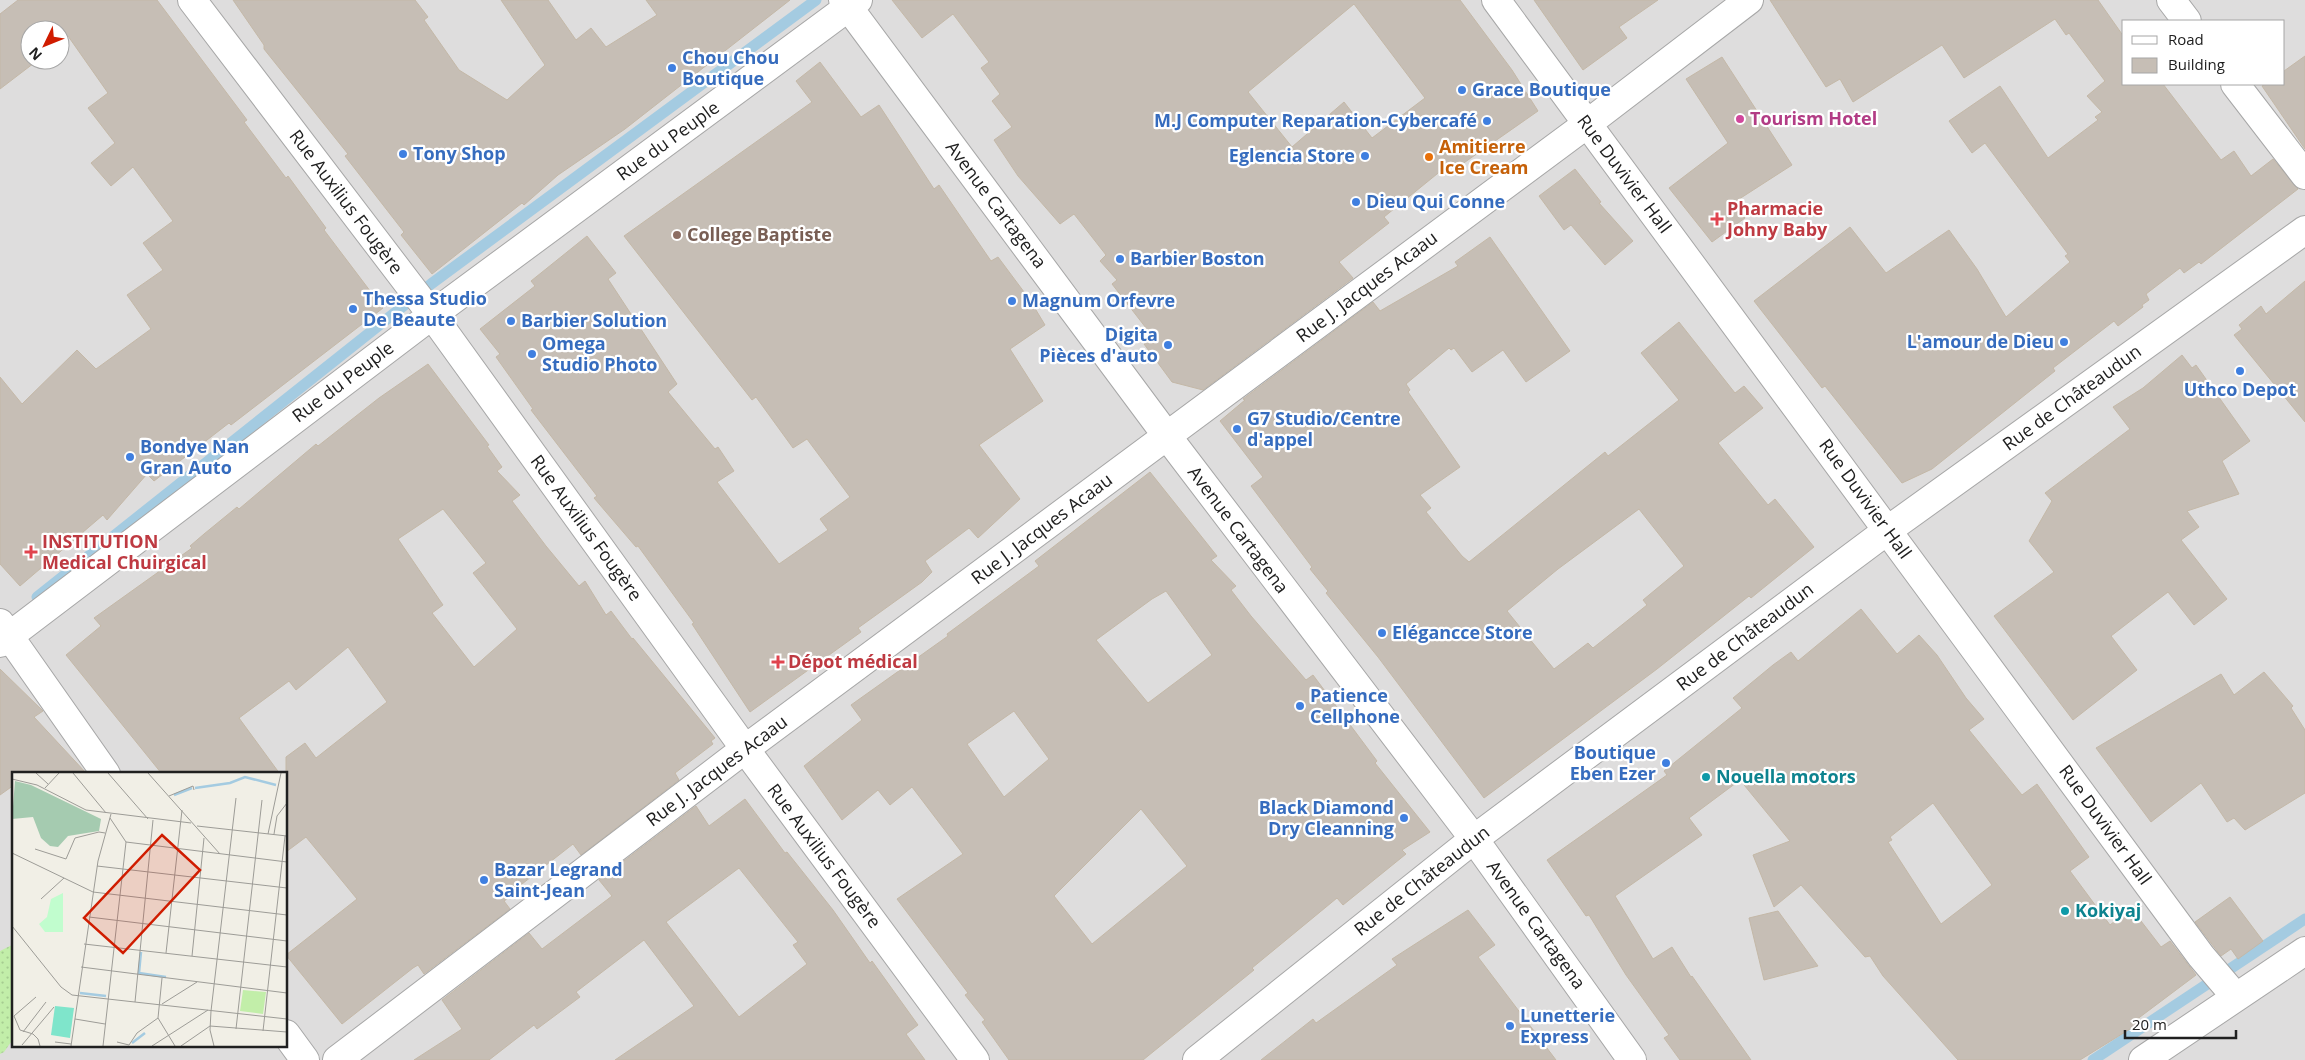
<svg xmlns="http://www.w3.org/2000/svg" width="2305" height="1060" font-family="'Open Sans',sans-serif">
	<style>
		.residential { fill: #dedddd; fill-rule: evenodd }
		.garden { fill: url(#garden-dots) }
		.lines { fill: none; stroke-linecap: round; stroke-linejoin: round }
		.stream { stroke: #a4cbe1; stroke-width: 11 }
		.building { fill: #c6beb5; stroke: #c4b8a7; fill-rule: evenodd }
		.minor-casing { stroke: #a7a7a7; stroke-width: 30 }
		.minor { stroke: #fff; stroke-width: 28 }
		.shop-dot { fill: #3f7fe0; stroke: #fff; stroke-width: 2 }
		.hotel-dot { fill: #d1479c; stroke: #fff; stroke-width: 2 }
		.food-dot { fill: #e8710a; stroke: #fff; stroke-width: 2 }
		.health-dot { fill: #e0444e; stroke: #fff; stroke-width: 2 }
		.education-dot { fill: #8d6e63; stroke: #fff; stroke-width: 2 }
		.culture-dot { fill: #0f9aa8; stroke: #fff; stroke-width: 2 }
		.labels { text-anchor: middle; stroke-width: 4.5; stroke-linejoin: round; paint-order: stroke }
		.shop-label { font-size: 18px; font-weight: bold; fill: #366cbe; stroke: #fff; text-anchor: start }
		.hotel-label { font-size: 18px; font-weight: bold; fill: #b23c85; stroke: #fff; text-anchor: start }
		.street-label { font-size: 18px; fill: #202020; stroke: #fff }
		.food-label { font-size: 18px; font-weight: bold; fill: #c56008; stroke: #fff; text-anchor: start }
		.health-label { font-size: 18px; font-weight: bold; fill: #be3a42; stroke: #fff; text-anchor: start }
		.education-label { font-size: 18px; font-weight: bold; fill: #785e54; stroke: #fff; text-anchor: start }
		.culture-label { font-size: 18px; font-weight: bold; fill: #0d838f; stroke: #fff; text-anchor: start }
		.inset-river { fill: none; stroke: #a4cbe1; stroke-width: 2.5 }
		.inset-road { fill: none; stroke: #9d9c97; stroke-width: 1 }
		.view { fill: #d01c00; fill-opacity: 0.15; stroke: #d01c00; stroke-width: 2.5 }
		.inset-edge { fill: none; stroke: #202020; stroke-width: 2.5 }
	</style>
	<defs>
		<pattern id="garden-dots" width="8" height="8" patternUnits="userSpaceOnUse" patternTransform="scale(1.25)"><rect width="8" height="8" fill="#c2eea9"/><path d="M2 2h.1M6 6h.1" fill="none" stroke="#a6cc91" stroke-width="1.8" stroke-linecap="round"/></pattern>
	</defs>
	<rect width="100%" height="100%" fill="#f1efe6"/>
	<path class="residential" d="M 0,0 L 2305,0 L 2305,1060 L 0,1060 ZM 2124,21 L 2284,21 L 2284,84 L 2124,84 ZM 30,30 L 60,30 L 60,60 L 30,60 ZM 14,774 L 286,774 L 286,1046 L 14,1046 Z"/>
	<path class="garden" d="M 14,944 L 14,1038 L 4,1052 L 0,1054 L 0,951 Z"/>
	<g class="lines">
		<path class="stream" d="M 37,597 L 431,284 L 816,0
			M 2093,1060 L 2305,919"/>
	</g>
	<path class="building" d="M 18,0 L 157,0 L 247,120 L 244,122 L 286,178 L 288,176 L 326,228 L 324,230 L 383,308 L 231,425 L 229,423 L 154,481 L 147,474 L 107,520 L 103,515 L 20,586 L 0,564 L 0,377 L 22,404 L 77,350 L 96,369 L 151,329 L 127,295 L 163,270 L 143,243 L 173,221 L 133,167 L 111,186 L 91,163 L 115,143 L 88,108 L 108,93 L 68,36 L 60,42 L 60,30 L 30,30 L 30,60 L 38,60 L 0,89 L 0,14 Z
		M 233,0 L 415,0 L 428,17 L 424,20 L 459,70 L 507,100 L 545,65 L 501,0 L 548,0 L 576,40 L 591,28 L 606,47 L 657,15 L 646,0 L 790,0 L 625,129 L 558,175 L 524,205 L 522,203 L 432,274 L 401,235 L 404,232 L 345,156 L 348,154 L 264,49 L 264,45 Z
		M 892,0 L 1460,0 L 1512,70 L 1538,111 L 1458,167 L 1453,161 L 1384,217 L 1389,223 L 1339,262 L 1353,278 L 1203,390 L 1172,382 L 1144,344 L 1153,337 L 1112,284 L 1117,280 L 1100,261 L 1106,255 L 1074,214 L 1060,224 L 1018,176 L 994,140 L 1012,127 L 992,101 L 1000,94 L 981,68 L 989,62 L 953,14 L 922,38 ZM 1354,4 L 1425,98 L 1372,138 L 1344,102 L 1292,147 L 1248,92 Z
		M 1534,0 L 1658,0 L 1619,27 L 1627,38 L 1583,70 Z
		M 1770,0 L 2098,0 L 2124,37 L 2124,84 L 2163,84 L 2221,160 L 2234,151 L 2251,176 L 2273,159 L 2298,189 L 2201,264 L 2199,262 L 2184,273 L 2180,268 L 2146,294 L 2149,300 L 2142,305 L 2143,307 L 2118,326 L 2114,321 L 2053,368 L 2055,371 L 1932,469 L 1902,483 L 1825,386 L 1822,388 L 1754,301 L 1850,227 L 1886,273 L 1949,230 L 1977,269 L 2006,317 L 2070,262 L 2065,256 L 2068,254 L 1985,143 L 1972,153 L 1949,121 L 2000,86 L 2048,158 L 2098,120 L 2095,117 L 2102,112 L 2087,96 L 2105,81 L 2069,33 L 2066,35 L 2055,19 L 1964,78 L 1942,45 L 1853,102 L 1840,79 L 1826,87 Z
		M 2305,56 L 2305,149 L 2262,86 L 2265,84 L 2284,84 L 2284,71 Z
		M 1722,57 L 1792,165 L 1733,203 L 1745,218 L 1712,242 L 1669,188 L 1728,143 L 1686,79 Z
		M 820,62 L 861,117 L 879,105 L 934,189 L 939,185 L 991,261 L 998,257 L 1030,300 L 1045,325 L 1010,349 L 1043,401 L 979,445 L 1020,499 L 978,538 L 969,528 L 925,561 L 932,572 L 922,582 L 858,628 L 861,632 L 750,712 L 692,624 L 694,623 L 638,546 L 636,547 L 594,498 L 597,496 L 531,410 L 533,409 L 496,357 L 500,354 L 480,329 L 535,286 L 531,281 L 587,236 L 616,273 L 608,279 L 677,384 L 668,392 L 715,449 L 718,447 L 734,471 L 717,482 L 779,564 L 828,530 L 820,519 L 850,497 L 807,439 L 793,448 L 756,397 L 752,400 L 624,236 L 812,102 L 796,81 Z
		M 1575,169 L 1601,202 L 1599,203 L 1633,241 L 1605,265 L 1571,225 L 1564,230 L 1539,196 Z
		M 1490,237 L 1570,351 L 1526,382 L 1503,350 L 1472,372 L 1454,348 L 1451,350 L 1449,348 L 1406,384 L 1410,390 L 1408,392 L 1460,467 L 1420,495 L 1431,508 L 1426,512 L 1462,556 L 1469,562 L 1605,452 L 1608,456 L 1679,400 L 1641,353 L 1679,322 L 1735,393 L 1744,386 L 1763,408 L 1718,443 L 1768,505 L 1775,499 L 1814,547 L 1751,598 L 1749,596 L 1657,669 L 1484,798 L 1378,657 L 1326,593 L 1328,591 L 1310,569 L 1312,567 L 1251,486 L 1263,477 L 1220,421 L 1245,400 L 1243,399 L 1373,302 L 1380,311 L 1458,266 L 1455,262 ZM 1639,509 L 1684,566 L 1643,600 L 1647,605 L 1593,648 L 1588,643 L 1554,669 L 1507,611 L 1558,569 Z
		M 2305,281 L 2305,422 L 2234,335 L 2242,329 L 2239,325 L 2261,306 L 2266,314 Z
		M 2182,355 L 2192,368 L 2196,365 L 2250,441 L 2222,461 L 2239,494 L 2187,511 L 2199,527 L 2181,540 L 2227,599 L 2194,625 L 2168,592 L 2111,636 L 2137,670 L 2073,720 L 1994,616 L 2054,572 L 2029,541 L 2052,501 L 2045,493 L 2130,429 L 2113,407 L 2143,388 Z
		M 428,364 L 489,445 L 487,446 L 502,467 L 497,471 L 520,495 L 512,501 L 546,546 L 579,586 L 585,581 L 606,615 L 611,611 L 632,639 L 633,638 L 715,738 L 711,741 L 713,744 L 675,773 L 679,780 L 581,855 L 573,844 L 508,895 L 510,897 L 504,901 L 510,909 L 424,974 L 418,965 L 413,968 L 342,1024 L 286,955 L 357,899 L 306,837 L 286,852 L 286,757 L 305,743 L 316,758 L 387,702 L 348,647 L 296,690 L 289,681 L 239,718 L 280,774 L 162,774 L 66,655 L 101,626 L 94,618 L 192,548 L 190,546 L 204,534 L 237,507 L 239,509 L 316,444 L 318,446 L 379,398 ZM 443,509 L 486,563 L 473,573 L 517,629 L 474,667 L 432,613 L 443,605 L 398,539 Z
		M 1150,472 L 1217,556 L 1211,560 L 1236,586 L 1231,590 L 1251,616 L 1306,680 L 1313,675 L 1377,761 L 1375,763 L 1430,832 L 1402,850 L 1406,854 L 1343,905 L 1337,898 L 1252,968 L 1254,970 L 1143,1060 L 1009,1060 L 982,1022 L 985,1020 L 965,995 L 968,993 L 897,899 L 963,854 L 912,787 L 890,805 L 878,790 L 842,820 L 804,766 L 862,720 L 851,705 L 948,636 L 947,634 L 1039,566 L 1035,561 ZM 1166,591 L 1212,655 L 1148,703 L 1096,640 L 1152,599 ZM 1014,711 L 1049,759 L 1004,797 L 967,744 ZM 1141,809 L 1187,866 L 1092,944 L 1054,896 Z
		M 1861,609 L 1897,654 L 1919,635 L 1937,655 L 1966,698 L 1984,719 L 1969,730 L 2022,795 L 2037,784 L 2089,857 L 2070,871 L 2110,925 L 2131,908 L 2161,947 L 2170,941 L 2196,975 L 2136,1020 L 2138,1024 L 2080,1060 L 1958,1060 L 1883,976 L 1870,956 L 1865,957 L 1801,885 L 1774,907 L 1753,855 L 1790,841 L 1740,780 L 1689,818 L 1702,835 L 1615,896 L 1653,959 L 1672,947 L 1691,977 L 1692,976 L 1751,1060 L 1680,1060 L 1664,1038 L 1669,1035 L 1626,975 L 1589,915 L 1586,916 L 1547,860 L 1667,775 L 1664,771 L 1742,708 L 1733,698 L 1773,665 L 1791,652 L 1798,661 ZM 1933,803 L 1992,885 L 1941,924 L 1888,842 L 1892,840 L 1890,837 Z
		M 0,669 L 43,711 L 34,717 L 87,774 L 14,774 L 14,785 L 0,795 Z
		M 2264,672 L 2293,706 L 2291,708 L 2305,730 L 2305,793 L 2245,830 L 2234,818 L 2227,822 L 2201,783 L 2151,822 L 2096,748 L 2221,674 L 2234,695 Z
		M 745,799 L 785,853 L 787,852 L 833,910 L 870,963 L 872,961 L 918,1025 L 906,1034 L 925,1060 L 615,1060 L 694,1006 L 644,940 L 576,992 L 580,997 L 537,1029 L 534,1025 L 489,1060 L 414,1060 L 462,1029 L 442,1000 L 529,933 L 542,949 L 612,896 L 599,880 L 696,806 L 709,826 ZM 739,868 L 798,942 L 793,945 L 807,964 L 739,1017 L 666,922 Z
		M 2230,897 L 2263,941 L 2238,959 L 2231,949 L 2221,956 L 2195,922 Z
		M 1468,910 L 1495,945 L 1478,957 L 1556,1060 L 1261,1060 L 1313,1019 L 1316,1023 L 1397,965 L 1392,959 Z
		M 1778,911 L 1818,966 L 1764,980 L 1749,918 Z"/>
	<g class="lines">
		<defs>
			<path id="minor" d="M 192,0 L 432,315 L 745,749 L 975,1060
				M 843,0 L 1167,436 L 1474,839 L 1632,1060
				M 1496,0 L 2201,956 L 2235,996
				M 2171,0 L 2187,21
				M 2235,84 L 2305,175
				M 0,623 L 106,774
				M 0,643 L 432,315 L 858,0
				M 286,1034 L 305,1060
				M 337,1060 L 745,749 L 1587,124 L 1749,0
				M 1197,1060 L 1474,839 L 1888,530 L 2305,230
				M 2143,1060 L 2305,951"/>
		</defs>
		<use href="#minor" class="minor-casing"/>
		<use href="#minor" class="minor"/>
	</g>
	<g class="shop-dot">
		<circle cx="672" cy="68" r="5"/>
		<circle cx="1462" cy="90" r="5"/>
		<circle cx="1487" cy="121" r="5"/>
		<circle cx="403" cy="154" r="5"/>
		<circle cx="1365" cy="156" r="5"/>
		<circle cx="1356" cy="202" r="5"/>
		<circle cx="1120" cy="259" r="5"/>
		<circle cx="1012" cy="301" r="5"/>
		<circle cx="353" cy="309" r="5"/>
		<circle cx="511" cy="321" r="5"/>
		<circle cx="2064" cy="342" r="5"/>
		<circle cx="1168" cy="345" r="5"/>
		<circle cx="532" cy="354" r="5"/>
		<circle cx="2240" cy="371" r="5"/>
		<circle cx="1237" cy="429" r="5"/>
		<circle cx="130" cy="457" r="5"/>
		<circle cx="1382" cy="633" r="5"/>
		<circle cx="1300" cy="706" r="5"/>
		<circle cx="1666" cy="763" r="5"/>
		<circle cx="1404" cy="818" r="5"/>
		<circle cx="484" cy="880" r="5"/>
		<circle cx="1510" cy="1026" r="5"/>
	</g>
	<circle class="hotel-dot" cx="1740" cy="119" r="5"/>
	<circle class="food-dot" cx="1429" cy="157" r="5"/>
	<g class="health-dot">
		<path d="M1714.5 211.5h5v5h5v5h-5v5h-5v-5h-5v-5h5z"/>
		<path d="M28.5 544.5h5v5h5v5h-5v5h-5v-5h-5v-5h5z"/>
		<path d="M775.5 654.5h5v5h5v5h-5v5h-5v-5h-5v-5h5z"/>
	</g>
	<circle class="education-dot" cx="677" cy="235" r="5"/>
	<g class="culture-dot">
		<circle cx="1706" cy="777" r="5"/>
		<circle cx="2065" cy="911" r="5"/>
	</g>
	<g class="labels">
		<g class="shop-label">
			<text x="682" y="64">Chou Chou<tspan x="682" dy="21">Boutique</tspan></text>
			<text x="1472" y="96">Grace Boutique</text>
			<text x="1477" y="127" text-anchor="end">M.J Computer Reparation-Cybercafé</text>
			<text x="413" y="160">Tony Shop</text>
			<text x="1355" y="162" text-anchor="end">Eglencia Store</text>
			<text x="1366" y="208">Dieu Qui Conne</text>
			<text x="1130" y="265">Barbier Boston</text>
			<text x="363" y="305">Thessa Studio<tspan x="363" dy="21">De Beaute</tspan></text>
			<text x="1022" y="307">Magnum Orfevre</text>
			<text x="521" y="327">Barbier Solution</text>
			<text x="1158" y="341" text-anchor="end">Digita<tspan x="1158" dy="21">Pièces d'auto</tspan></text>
			<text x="2054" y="348" text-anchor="end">L'amour de Dieu</text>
			<text x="542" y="350">Omega<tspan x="542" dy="21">Studio Photo</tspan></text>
			<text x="2240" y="396" text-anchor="middle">Uthco Depot</text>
			<text x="1247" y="425">G7 Studio/Centre<tspan x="1247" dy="21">d'appel</tspan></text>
			<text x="140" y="453">Bondye Nan<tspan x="140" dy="21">Gran Auto</tspan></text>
			<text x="1392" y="639">Elégancce Store</text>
			<text x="1310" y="702">Patience<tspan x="1310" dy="21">Cellphone</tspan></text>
			<text x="1656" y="759" text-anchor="end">Boutique<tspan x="1656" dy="21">Eben Ezer</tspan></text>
			<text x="1394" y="814" text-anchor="end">Black Diamond<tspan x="1394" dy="21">Dry Cleanning</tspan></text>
			<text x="494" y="876">Bazar Legrand<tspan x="494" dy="21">Saint-Jean</tspan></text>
			<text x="1520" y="1022">Lunetterie<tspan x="1520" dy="21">Express</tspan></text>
		</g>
		<g class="hotel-label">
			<text x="1750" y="125">Tourism Hotel</text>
		</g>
		<g class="street-label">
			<text transform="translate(668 141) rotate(-36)" y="6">Rue du Peuple</text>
			<text transform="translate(1624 174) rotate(53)" y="6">Rue Duvivier Hall</text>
			<text transform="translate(346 202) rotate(53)" y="6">Rue Auxilius Fougère</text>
			<text transform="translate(996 205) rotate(53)" y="6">Avenue Cartagena</text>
			<text transform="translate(1367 287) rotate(-37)" y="6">Rue J. Jacques Acaau</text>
			<text transform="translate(343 382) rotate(-37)" y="6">Rue du Peuple</text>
			<text transform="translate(2072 398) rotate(-36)" y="6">Rue de Châteaudun</text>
			<text transform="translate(1865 499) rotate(54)" y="6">Rue Duvivier Hall</text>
			<text transform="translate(586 528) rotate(54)" y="6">Rue Auxilius Fougère</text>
			<text transform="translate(1042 529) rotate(-37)" y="6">Rue J. Jacques Acaau</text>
			<text transform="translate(1238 530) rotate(53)" y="6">Avenue Cartagena</text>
			<text transform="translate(1745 637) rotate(-37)" y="6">Rue de Châteaudun</text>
			<text transform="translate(717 771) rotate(-37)" y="6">Rue J. Jacques Acaau</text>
			<text transform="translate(2105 825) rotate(54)" y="6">Rue Duvivier Hall</text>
			<text transform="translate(824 856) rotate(53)" y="6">Rue Auxilius Fougère</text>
			<text transform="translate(1422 881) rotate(-38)" y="6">Rue de Châteaudun</text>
			<text transform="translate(1536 925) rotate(54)" y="6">Avenue Cartagena</text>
		</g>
		<g class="food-label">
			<text x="1439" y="153">Amitierre<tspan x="1439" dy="21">Ice Cream</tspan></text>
		</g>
		<g class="health-label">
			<text x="1727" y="215">Pharmacie<tspan x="1727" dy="21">Johny Baby</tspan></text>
			<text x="42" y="548">INSTITUTION<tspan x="42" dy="21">Medical Chuirgical</tspan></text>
			<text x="788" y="668">Dépot médical</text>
		</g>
		<g class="education-label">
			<text x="687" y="241">College Baptiste</text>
		</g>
		<g class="culture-label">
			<text x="1716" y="783">Nouella motors</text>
			<text x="2075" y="917">Kokiyaj</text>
		</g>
	</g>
	<g transform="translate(12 772)">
		<rect width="275" height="275" fill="#f1efe6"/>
		<path d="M 231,218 L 254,220 L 251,242 L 228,239 Z" fill="#c2eea9"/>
		<path d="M 3,9 L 19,13 L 89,47 L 87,59 L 56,64 L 46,75 L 38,74 L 29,66 L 21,45 L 0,47 Z" fill="#a5cbb0"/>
		<path d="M 51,121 L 51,160 L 33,160 L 27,152 L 35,145 L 39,127 Z" fill="#c1fdce"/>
		<path d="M 43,234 L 62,236 L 58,266 L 39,263 Z" fill="#7fe5cb"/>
		<path class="inset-river" d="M 183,16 L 218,11 L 233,5 L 264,13M 162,23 L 180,16M 129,180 L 127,201 L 154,205M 68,221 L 94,224M 120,271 L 133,261"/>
		<path class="inset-road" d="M 24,1 L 36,12M 61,1 L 94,41M 96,1 L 136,47M 136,1 L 208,82M 0,7 L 25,13 L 74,38 L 179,51M 33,16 L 47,1M 157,24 L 181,14 L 182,18M 98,46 L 114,70 L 275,90M 185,54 L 275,64M 256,62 L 269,1M 262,62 L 265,44 L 275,31M 23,77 L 54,87 L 63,66 L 87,60 L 93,61M 0,81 L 81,120 L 275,143M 85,94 L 275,116M 29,127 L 52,106M 77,145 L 275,169M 0,154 L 49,215 L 60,223 L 275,247M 72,172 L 275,195M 154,181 L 170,38M 180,184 L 192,66M 69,195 L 275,221M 24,225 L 2,244 L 8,258 L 21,262 L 26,267 L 28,274M 123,230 L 141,48M 150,232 L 185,210M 146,246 L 163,274M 63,247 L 93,252M 224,257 L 250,28M 251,259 L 273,64M 11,260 L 34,230M 43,270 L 59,272M 105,270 L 117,273 L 125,261 L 146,246 L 150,206M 10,273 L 42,235M 59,274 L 86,89 L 99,42M 91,274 L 114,70M 140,274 L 196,238M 169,274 L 198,254 L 275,260M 202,274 L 198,258 L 199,239 L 224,26"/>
		<path class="view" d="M 150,63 L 188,98 L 111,181 L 72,146 Z"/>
		<rect width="275" height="275" class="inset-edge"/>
	</g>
	<rect x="2122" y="20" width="162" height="65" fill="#ffffff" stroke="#a6a6a6"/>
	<rect x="2132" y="36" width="25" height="8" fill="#ffffff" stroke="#a6a6a6"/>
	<text x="2168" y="45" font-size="15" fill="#202020">Road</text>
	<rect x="2132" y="58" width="25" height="15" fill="#c6beb5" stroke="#a6a6a6"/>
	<text x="2168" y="70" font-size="15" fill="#202020">Building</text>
	<g transform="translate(45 45) rotate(227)"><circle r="24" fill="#ffffff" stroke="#a6a6a6"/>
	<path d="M0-4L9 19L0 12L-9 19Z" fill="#d01c00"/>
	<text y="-8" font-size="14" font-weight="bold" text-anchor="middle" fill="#202020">N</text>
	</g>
	<path d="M2125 1030v8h111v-8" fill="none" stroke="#202020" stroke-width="2.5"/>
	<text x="2132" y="1030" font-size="15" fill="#202020" stroke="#ffffff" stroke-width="4" paint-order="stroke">20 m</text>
</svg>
